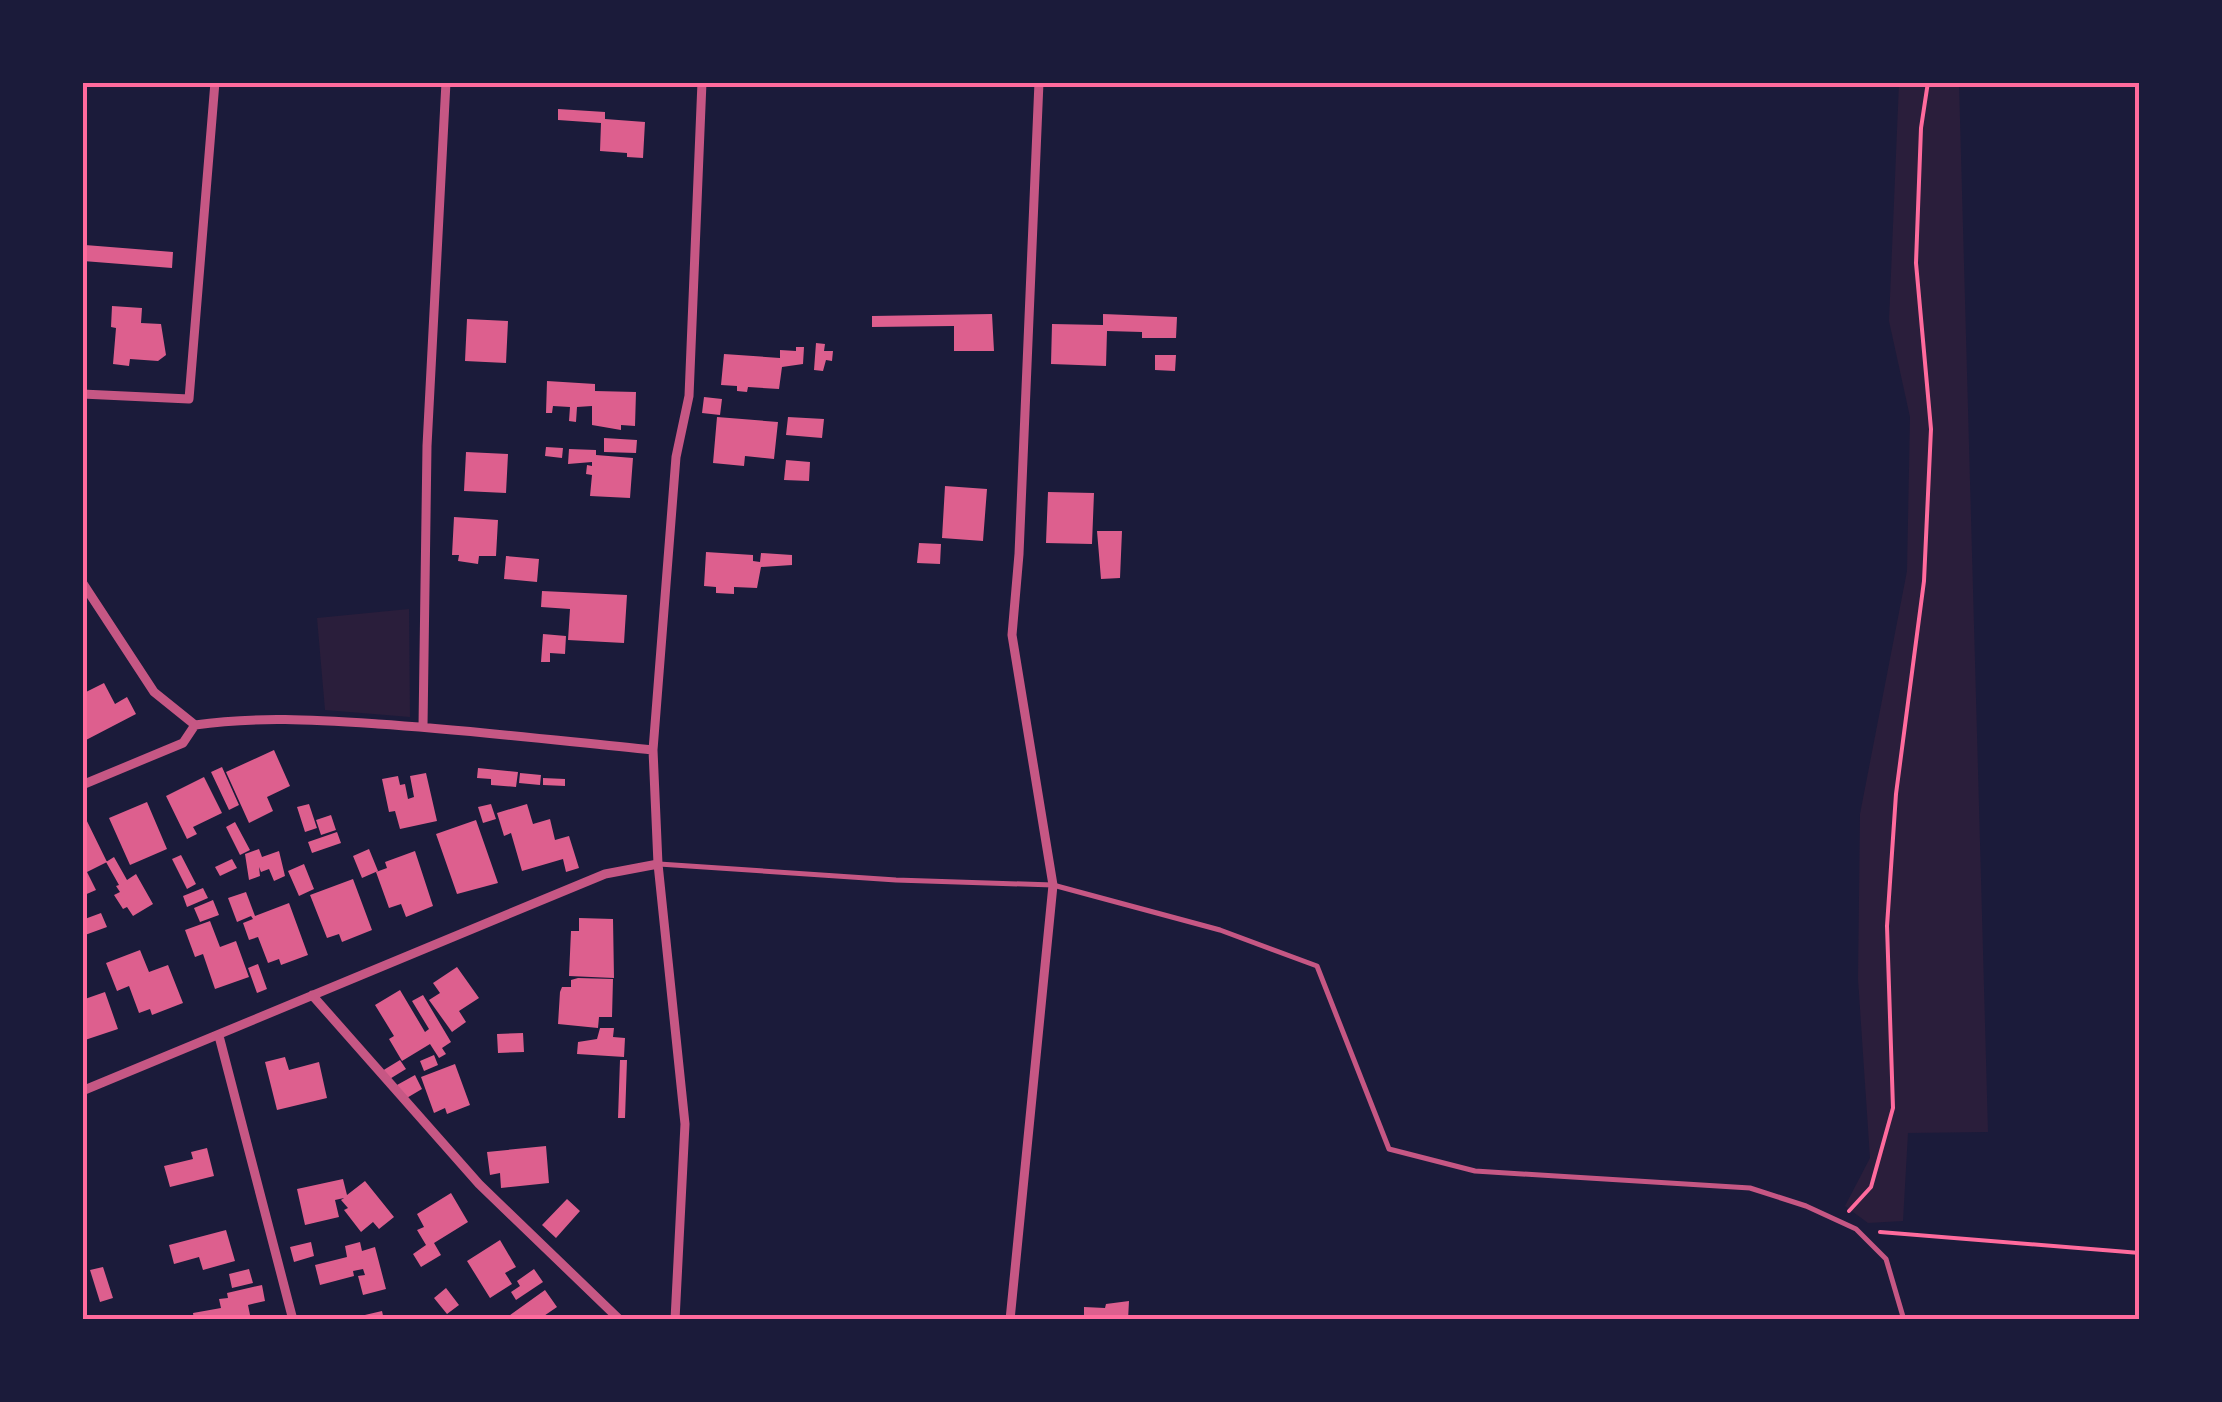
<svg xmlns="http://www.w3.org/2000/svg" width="2222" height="1402" font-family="'Libre Baskerville',serif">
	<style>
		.green { fill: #2a1e3b }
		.building { fill: #dd5f8e }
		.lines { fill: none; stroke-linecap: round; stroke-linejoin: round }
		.path { stroke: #ff6b9d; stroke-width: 4 }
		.service { stroke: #c65784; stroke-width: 5 }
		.minor { stroke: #c65784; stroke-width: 9 }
		.neatline { fill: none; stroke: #ff6b9d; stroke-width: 4 }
	</style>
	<rect width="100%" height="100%" fill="#1b1b3a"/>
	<path class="green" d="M 1899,83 L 1959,83 L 1988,1132 L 1908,1133 L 1903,1221 L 1868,1223 L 1845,1206 L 1870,1158 L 1858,979 L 1860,814 L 1907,571 L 1910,417 L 1889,321 Z
		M 409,609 L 410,717 L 325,710 L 317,618 Z"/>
	<path class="building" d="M 558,109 L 605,112 L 605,119 L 645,122 L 643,158 L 627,157 L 627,153 L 600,151 L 601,123 L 558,120 Z
		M 85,245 L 173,252 L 172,268 L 83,261 Z
		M 112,306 L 142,308 L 141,323 L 161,324 L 166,355 L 158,361 L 130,359 L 129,366 L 113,364 L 116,328 L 111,327 Z
		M 992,314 L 994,351 L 954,351 L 954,326 L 872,327 L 872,316 Z
		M 1103,314 L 1177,317 L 1176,338 L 1142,338 L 1142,332 L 1107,331 L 1106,366 L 1051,364 L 1052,324 L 1103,325 Z
		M 467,319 L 508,321 L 506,363 L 465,361 Z
		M 816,343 L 825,344 L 824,351 L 833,351 L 832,361 L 826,360 L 823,371 L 814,370 Z
		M 796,347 L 804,347 L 803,364 L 782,367 L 779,389 L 748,387 L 747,392 L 737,391 L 737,386 L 721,385 L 724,354 L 780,358 L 780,350 L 796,351 Z
		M 1155,355 L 1176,355 L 1175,371 L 1155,370 Z
		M 547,381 L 595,384 L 595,391 L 636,392 L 635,426 L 621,425 L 621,430 L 592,425 L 592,406 L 577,407 L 576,422 L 569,421 L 570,407 L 553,406 L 552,413 L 546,413 Z
		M 704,397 L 722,399 L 720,415 L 702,413 Z
		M 717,417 L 778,422 L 774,459 L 745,456 L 744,466 L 713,463 Z
		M 788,417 L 824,419 L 822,438 L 786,435 Z
		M 604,438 L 637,440 L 636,453 L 604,452 Z
		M 546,447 L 563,448 L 562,458 L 545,456 Z
		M 569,449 L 596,450 L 596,455 L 633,458 L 630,498 L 590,496 L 592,475 L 586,474 L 587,465 L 592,466 L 592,462 L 568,464 Z
		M 466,452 L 508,454 L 506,493 L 464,491 Z
		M 786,460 L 810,462 L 809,481 L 784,480 Z
		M 945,486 L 987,489 L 983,541 L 942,538 Z
		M 1048,492 L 1094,493 L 1092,544 L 1046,543 Z
		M 454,517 L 498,520 L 496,556 L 479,556 L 478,564 L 458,561 L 459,555 L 452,555 Z
		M 1097,531 L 1122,531 L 1120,578 L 1101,579 Z
		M 919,543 L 941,544 L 940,564 L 917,563 Z
		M 706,552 L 753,555 L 753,561 L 760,562 L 761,553 L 792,555 L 792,565 L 761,567 L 757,588 L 734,587 L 734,594 L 716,593 L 716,587 L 704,586 Z
		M 506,556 L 539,559 L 537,582 L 504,579 Z
		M 542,591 L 627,595 L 624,643 L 568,640 L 570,609 L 541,607 Z
		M 543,634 L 566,636 L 565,654 L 550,653 L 550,662 L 541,662 Z
		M 104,683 L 115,704 L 127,697 L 136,714 L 86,740 L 82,734 L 82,694 Z
		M 274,750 L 290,786 L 267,797 L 273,811 L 249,823 L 226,772 Z
		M 222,767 L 239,805 L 229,810 L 211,772 Z
		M 478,768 L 518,772 L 516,787 L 491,785 L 491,779 L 477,778 Z
		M 426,773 L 437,821 L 400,829 L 395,811 L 389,812 L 382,779 L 398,776 L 400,785 L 405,784 L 408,799 L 414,797 L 410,776 Z
		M 520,773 L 541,775 L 540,785 L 519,783 Z
		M 204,777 L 222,813 L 193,827 L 197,834 L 187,839 L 166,796 Z
		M 543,778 L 565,779 L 565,786 L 543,785 Z
		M 147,802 L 167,849 L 130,865 L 109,818 Z
		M 309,804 L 317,828 L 305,832 L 297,807 Z
		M 491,804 L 496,819 L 483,823 L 478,807 Z
		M 527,804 L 533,824 L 550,819 L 555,840 L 569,836 L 579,868 L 566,872 L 563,859 L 522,871 L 511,833 L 504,836 L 497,813 Z
		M 82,811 L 107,862 L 87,872 L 96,890 L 82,896 Z
		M 331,815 L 336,830 L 321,835 L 316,820 Z
		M 476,820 L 498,883 L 457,894 L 436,834 Z
		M 235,822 L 250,850 L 240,855 L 226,827 Z
		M 337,832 L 341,843 L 312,853 L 308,842 Z
		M 259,849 L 262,857 L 279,851 L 285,876 L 274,881 L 269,869 L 261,872 L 259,867 L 260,876 L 249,880 L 245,854 Z
		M 369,849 L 378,871 L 362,878 L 353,856 Z
		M 415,851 L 433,906 L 406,917 L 401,904 L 389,908 L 376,872 L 387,868 L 385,862 Z
		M 181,855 L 196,884 L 187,889 L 172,859 Z
		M 114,857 L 127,880 L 136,874 L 153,904 L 133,916 L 127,907 L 123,909 L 114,895 L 120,892 L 116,886 L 119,885 L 106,862 Z
		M 232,859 L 237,868 L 220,876 L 215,867 Z
		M 304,864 L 314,889 L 299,896 L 288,871 Z
		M 353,879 L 372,930 L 342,942 L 339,934 L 327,938 L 310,895 Z
		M 203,888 L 208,898 L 187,907 L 183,896 Z
		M 246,892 L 255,916 L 289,903 L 308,955 L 281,965 L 279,959 L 268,963 L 258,937 L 249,940 L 243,923 L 253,919 L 251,916 L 237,922 L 228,898 Z
		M 213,900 L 219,915 L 200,922 L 194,908 Z
		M 101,913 L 107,927 L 85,935 L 82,920 Z
		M 579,918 L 613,919 L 614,978 L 569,976 L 571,931 L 579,931 Z
		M 210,921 L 220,947 L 236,941 L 249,977 L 215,989 L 203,954 L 195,957 L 185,930 Z
		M 140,950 L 149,972 L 168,965 L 183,1003 L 152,1015 L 150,1009 L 139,1013 L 129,986 L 117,991 L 106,963 Z
		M 258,964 L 267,989 L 257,993 L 248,968 Z
		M 457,967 L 479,998 L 459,1011 L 466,1022 L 452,1032 L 429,1000 L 440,993 L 433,983 Z
		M 578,978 L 613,979 L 612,1017 L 599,1017 L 598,1028 L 558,1024 L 560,992 L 562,987 L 571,987 L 571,980 Z
		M 400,990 L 425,1032 L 429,1029 L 412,1001 L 423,995 L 451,1042 L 442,1048 L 446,1054 L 439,1058 L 430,1044 L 402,1061 L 389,1039 L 394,1036 L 375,1005 Z
		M 105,992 L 118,1029 L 82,1041 L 82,1000 Z
		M 600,1028 L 614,1028 L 613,1037 L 625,1038 L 624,1057 L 577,1054 L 578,1042 L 597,1039 Z
		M 523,1033 L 524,1052 L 498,1053 L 497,1034 Z
		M 434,1055 L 438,1065 L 424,1071 L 420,1061 Z
		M 285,1057 L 289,1070 L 319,1062 L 327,1098 L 277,1110 L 265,1062 Z
		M 400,1060 L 406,1069 L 388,1080 L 382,1071 Z
		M 620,1060 L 627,1060 L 625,1118 L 618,1118 Z
		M 455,1064 L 470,1105 L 447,1114 L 445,1108 L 434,1113 L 421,1077 Z
		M 415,1075 L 422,1089 L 405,1099 L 397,1085 Z
		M 546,1146 L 549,1183 L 501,1188 L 500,1173 L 490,1175 L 487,1152 Z
		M 207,1148 L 214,1176 L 170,1187 L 164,1166 L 193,1159 L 191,1152 Z
		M 343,1179 L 347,1195 L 365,1181 L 394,1217 L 379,1229 L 373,1222 L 361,1232 L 344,1210 L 348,1208 L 341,1200 L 344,1198 L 335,1200 L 339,1217 L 305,1225 L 297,1189 Z
		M 451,1193 L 468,1222 L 434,1243 L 441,1255 L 421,1267 L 413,1254 L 426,1245 L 417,1230 L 424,1227 L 417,1214 Z
		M 567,1199 L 580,1211 L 556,1238 L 542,1225 Z
		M 226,1230 L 235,1261 L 203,1270 L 199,1257 L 174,1264 L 169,1245 Z
		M 500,1240 L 516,1267 L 505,1273 L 512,1284 L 490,1298 L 467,1261 Z
		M 311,1242 L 314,1256 L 294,1262 L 290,1247 Z
		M 360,1242 L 362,1251 L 375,1247 L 386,1289 L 363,1295 L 358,1276 L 365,1275 L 363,1269 L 353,1271 L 354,1276 L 320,1285 L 315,1265 L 347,1257 L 345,1246 Z
		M 103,1267 L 113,1298 L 100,1302 L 90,1270 Z
		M 249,1269 L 253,1283 L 232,1288 L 229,1274 Z
		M 534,1269 L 543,1282 L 516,1300 L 511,1292 L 520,1286 L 517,1281 Z
		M 262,1285 L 265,1301 L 248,1305 L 251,1320 L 194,1320 L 193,1313 L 221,1308 L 219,1299 L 228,1298 L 227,1293 Z
		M 446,1288 L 459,1305 L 447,1314 L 434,1298 Z
		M 545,1290 L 557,1307 L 538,1320 L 503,1320 Z
		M 1129,1301 L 1128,1320 L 1084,1320 L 1084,1307 L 1105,1308 L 1106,1304 Z
		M 382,1311 L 384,1320 L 352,1320 L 352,1318 Z"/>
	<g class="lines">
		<path class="path" d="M 1849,1211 L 1871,1187 L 1893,1108 L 1887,926 L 1896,794 L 1924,581 L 1931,429 L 1916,263 L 1921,128 L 1928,82
			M 1880,1232 L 2140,1253"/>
		<path class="service" d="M 659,864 L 896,880 L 1053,885 L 1220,930 L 1317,966 L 1389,1149 L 1475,1171 L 1750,1188 L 1806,1206 L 1856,1229 L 1886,1259 L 1904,1320"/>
		<path class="minor" d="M 82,394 L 189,399 L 215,82
			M 82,582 L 154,692 L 195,725
			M 423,727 L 427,446 L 446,82
			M 82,785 L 183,743 L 195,725 C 257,716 316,720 378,724 C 470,730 561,741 653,750
			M 312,995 L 479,1184 L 620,1320
			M 219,1036 L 293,1320
			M 82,1091 L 605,874 L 658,864
			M 675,1320 L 685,1124 L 658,864 L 653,750 L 676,457 L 689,396 L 702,82
			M 1010,1320 L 1053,885 L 1012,635 L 1019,554 L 1039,82"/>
	</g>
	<rect width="2222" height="1402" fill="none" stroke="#1b1b3a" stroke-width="170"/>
	<rect x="85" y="85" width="2052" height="1232" class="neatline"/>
</svg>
